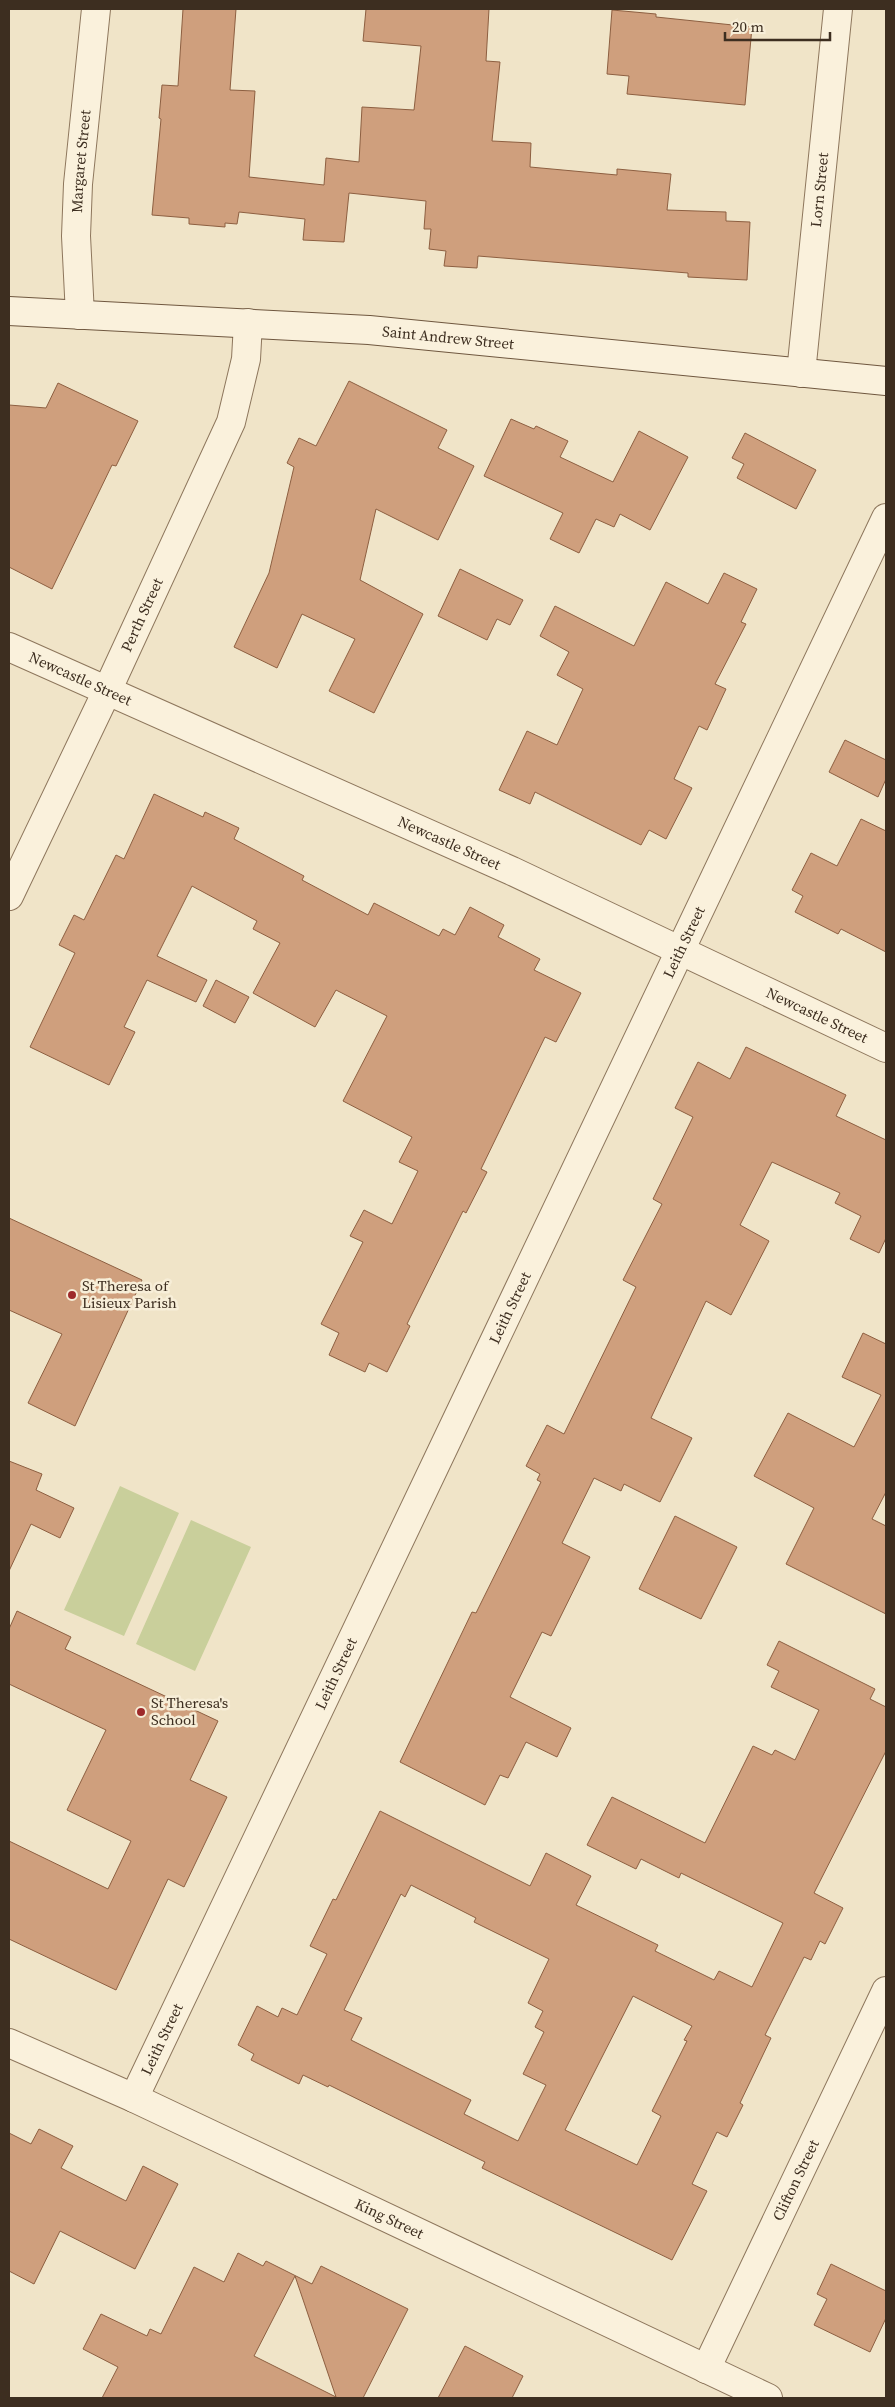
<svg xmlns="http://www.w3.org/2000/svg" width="895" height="2407" font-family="'Source Serif 4',serif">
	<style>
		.green { fill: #c9cf9b }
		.building { fill: #cf9f7d; stroke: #8d5f41; fill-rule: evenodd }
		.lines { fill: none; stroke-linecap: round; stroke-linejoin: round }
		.street-casing { stroke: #8d765c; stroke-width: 30 }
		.secondary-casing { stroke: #6f573f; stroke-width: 30 }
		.street { stroke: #faf1dc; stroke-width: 28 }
		.secondary { stroke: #faf1dc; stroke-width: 28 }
		.poi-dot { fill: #9e2a2b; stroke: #f7eed8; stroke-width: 2 }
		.labels { text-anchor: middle; stroke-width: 5; stroke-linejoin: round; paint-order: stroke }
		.street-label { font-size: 15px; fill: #3d2e20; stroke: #f7eed8 }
		.poi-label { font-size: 15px; fill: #3d2e20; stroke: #f7eed8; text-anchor: start }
	</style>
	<rect width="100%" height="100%" fill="#f0e4c8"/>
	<path class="green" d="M 120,1486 L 179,1513 L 124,1636 L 64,1610 Z
		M 191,1520 L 251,1547 L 195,1671 L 136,1644 Z"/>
	<path class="building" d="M 183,9 L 236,9 L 230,90 L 255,91 L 249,177 L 324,185 L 326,158 L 359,162 L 362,107 L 414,110 L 421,46 L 363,41 L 366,9 L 489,9 L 486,61 L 500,62 L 492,141 L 531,143 L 530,167 L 617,175 L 617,169 L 671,174 L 667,210 L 726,212 L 726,221 L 750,222 L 747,280 L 688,277 L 688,273 L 478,256 L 477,268 L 444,266 L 446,251 L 429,249 L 431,229 L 424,229 L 426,201 L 349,193 L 344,242 L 303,240 L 305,219 L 239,212 L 237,224 L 225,223 L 225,227 L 189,224 L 189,218 L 152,215 L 161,119 L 159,118 L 162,85 L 178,86 Z
		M 612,10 L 656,14 L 656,17 L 752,27 L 745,105 L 627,94 L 629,76 L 607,74 Z
		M 349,381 L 447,430 L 438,448 L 474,466 L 438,540 L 376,509 L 360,580 L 423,614 L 374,713 L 329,691 L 355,639 L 302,614 L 277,668 L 234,647 L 269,573 L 294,467 L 287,463 L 299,438 L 316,446 Z
		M 58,383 L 138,421 L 116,466 L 112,465 L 52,589 L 9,567 L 9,405 L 46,408 Z
		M 511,419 L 534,429 L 536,426 L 568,441 L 560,457 L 613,482 L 639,431 L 688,457 L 650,530 L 620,514 L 614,527 L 596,519 L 579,553 L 550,539 L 563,513 L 484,476 Z
		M 745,433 L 816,470 L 796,509 L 737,478 L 744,464 L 732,458 Z
		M 460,569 L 523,600 L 510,625 L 497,619 L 487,640 L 438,616 Z
		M 724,573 L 757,589 L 741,622 L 746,624 L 715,684 L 726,689 L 707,730 L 699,726 L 674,779 L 692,788 L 666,839 L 649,830 L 641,845 L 535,792 L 530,804 L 499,790 L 527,731 L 557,745 L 583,689 L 557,675 L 569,652 L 540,636 L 555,606 L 634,646 L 666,582 L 708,604 Z
		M 845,740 L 886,760 L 886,779 L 878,797 L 829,772 Z
		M 154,794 L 203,817 L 205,812 L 239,828 L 234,839 L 304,876 L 302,880 L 368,915 L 374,903 L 439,936 L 443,929 L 455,935 L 470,907 L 504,925 L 498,937 L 540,959 L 534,970 L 581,993 L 556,1042 L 545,1037 L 481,1169 L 487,1172 L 466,1213 L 463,1211 L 407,1324 L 410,1326 L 387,1372 L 369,1363 L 365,1372 L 329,1355 L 339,1333 L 321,1324 L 363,1242 L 350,1236 L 364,1210 L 392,1224 L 418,1171 L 399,1162 L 412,1137 L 343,1101 L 387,1016 L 336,990 L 315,1027 L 253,993 L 280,943 L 253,929 L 257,921 L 192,886 L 157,956 L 207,980 L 196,1002 L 147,980 L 124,1027 L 135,1032 L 109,1085 L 30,1047 L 75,953 L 59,945 L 74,915 L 84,920 L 116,855 L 124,859 Z
		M 861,819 L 886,831 L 886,952 L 841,929 L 838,934 L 795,912 L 803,896 L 792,890 L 811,853 L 837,866 Z
		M 216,980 L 249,997 L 235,1023 L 203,1006 Z
		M 746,1047 L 846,1095 L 836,1116 L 886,1140 L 886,1238 L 879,1253 L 850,1239 L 861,1216 L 835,1203 L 840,1193 L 772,1162 L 740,1225 L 769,1241 L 731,1315 L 706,1301 L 651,1418 L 692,1438 L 660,1502 L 624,1484 L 621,1491 L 594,1478 L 562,1543 L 590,1557 L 551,1636 L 542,1632 L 510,1697 L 571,1728 L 557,1757 L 526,1742 L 508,1778 L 500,1775 L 485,1805 L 400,1762 L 472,1612 L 476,1613 L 541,1482 L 537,1480 L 540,1474 L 526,1466 L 547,1425 L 564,1434 L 636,1287 L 623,1280 L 662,1204 L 653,1199 L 693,1117 L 675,1108 L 698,1062 L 730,1079 Z
		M 9,1218 L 142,1280 L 75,1426 L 28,1403 L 62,1334 L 9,1310 Z
		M 863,1333 L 886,1344 L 886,1492 L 872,1519 L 886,1526 L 886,1614 L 786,1564 L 814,1508 L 754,1476 L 788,1413 L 854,1447 L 881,1395 L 842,1377 Z
		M 9,1461 L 42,1474 L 36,1490 L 74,1508 L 60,1538 L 31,1524 L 9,1571 Z
		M 675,1516 L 737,1547 L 701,1619 L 639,1589 Z
		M 17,1611 L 71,1637 L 65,1649 L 218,1721 L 190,1780 L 227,1797 L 184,1887 L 168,1879 L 116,1990 L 9,1939 L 9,1841 L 108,1889 L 131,1841 L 67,1810 L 106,1730 L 9,1684 L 9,1629 Z
		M 779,1641 L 875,1689 L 870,1699 L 886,1707 L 886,1751 L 814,1893 L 843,1908 L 825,1944 L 820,1941 L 811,1960 L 804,1957 L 765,2035 L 771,2038 L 740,2103 L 743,2105 L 727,2137 L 717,2132 L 692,2184 L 707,2191 L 672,2260 L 482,2168 L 485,2162 L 329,2085 L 328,2087 L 303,2075 L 299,2084 L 251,2060 L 254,2054 L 238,2045 L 257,2006 L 278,2017 L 282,2008 L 297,2015 L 327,1954 L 310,1946 L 333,1899 L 336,1900 L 380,1811 L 530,1886 L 546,1853 L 591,1876 L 576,1905 L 658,1945 L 655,1951 L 714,1980 L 719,1971 L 752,1987 L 783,1923 L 681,1873 L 679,1878 L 641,1859 L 636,1869 L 587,1845 L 612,1797 L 705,1843 L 753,1746 L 772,1755 L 775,1750 L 795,1760 L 819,1710 L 771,1687 L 779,1671 L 767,1665 ZM 411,1885 L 476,1918 L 474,1922 L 549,1959 L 528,2003 L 543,2011 L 535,2027 L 544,2032 L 523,2074 L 546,2085 L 518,2141 L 464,2114 L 471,2100 L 351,2040 L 362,2018 L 344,2010 L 401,1894 L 405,1897 ZM 633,1996 L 692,2026 L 684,2040 L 687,2041 L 652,2111 L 661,2116 L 637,2165 L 565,2130 Z
		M 39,2129 L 73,2146 L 61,2168 L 126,2201 L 143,2166 L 178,2184 L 135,2269 L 60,2231 L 34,2284 L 9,2271 L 9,2133 L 31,2144 Z
		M 238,2253 L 263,2266 L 266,2261 L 312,2284 L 321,2266 L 408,2309 L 363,2398 L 102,2398 L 118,2367 L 83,2349 L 101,2314 L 147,2336 L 150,2329 L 161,2334 L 194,2267 L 224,2282 ZM 295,2276 L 336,2397 L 254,2356 Z
		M 831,2264 L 886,2291 L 886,2318 L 870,2352 L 814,2325 L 827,2299 L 817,2294 Z
		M 465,2346 L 523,2376 L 512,2398 L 438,2398 Z"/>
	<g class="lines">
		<defs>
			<g id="street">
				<path id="s1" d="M 80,315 L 76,236 L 78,184 L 96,9"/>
				<path id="s2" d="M 801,373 L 838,9"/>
				<path id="s3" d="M 9,647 L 512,871 L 886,1048"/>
				<path id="s4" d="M 9,896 L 107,691 L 231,422 L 246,359 L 248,323"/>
				<path id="s5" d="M 9,2043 L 134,2098 L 768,2398"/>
				<path id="s6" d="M 134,2098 L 886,518"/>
				<path id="s7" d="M 706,2369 L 886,1991"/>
			</g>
			<g id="secondary">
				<path id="s8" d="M 9,311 L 369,330 L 886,381"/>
			</g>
		</defs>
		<use href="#street" class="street-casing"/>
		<use href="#secondary" class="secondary-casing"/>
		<use href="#street" class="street"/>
		<use href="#secondary" class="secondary"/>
	</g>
	<g class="poi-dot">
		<circle cx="72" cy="1295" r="5"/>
		<circle cx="141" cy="1712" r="5"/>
	</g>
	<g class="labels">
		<g class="street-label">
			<text dy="5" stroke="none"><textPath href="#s1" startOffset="154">Margaret Street</textPath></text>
			<text dy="5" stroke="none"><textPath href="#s2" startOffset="184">Lorn Street</textPath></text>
			<text dy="5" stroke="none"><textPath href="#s8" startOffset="440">Saint Andrew Street</textPath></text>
			<text dy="5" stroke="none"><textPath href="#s4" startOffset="311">Perth Street</textPath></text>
			<text dy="5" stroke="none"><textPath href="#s3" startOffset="78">Newcastle Street</textPath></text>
			<text dy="5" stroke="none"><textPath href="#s3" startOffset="482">Newcastle Street</textPath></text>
			<text dy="5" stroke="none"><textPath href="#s6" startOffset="1280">Leith Street</textPath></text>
			<text dy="5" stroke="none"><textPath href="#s3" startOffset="888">Newcastle Street</textPath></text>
			<text dy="5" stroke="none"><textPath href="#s6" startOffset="875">Leith Street</textPath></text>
			<text dy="5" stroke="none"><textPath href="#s6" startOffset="470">Leith Street</textPath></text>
			<text dy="5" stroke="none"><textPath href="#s6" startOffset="65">Leith Street</textPath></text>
			<text dy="5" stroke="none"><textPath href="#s7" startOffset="209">Clifton Street</textPath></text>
			<text dy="5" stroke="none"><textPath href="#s5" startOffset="419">King Street</textPath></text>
		</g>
		<g class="poi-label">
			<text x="82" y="1291">St Theresa of<tspan x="82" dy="17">Lisieux Parish</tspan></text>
			<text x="151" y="1708">St Theresa's<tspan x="151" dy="17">School</tspan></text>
		</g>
	</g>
	<rect width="895" height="2407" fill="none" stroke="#3d2e20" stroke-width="20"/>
	<path d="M725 32v8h105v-8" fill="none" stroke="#3d2e20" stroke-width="2.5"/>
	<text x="732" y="32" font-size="15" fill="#3d2e20" stroke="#f7eed8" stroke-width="4" paint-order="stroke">20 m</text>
</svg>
